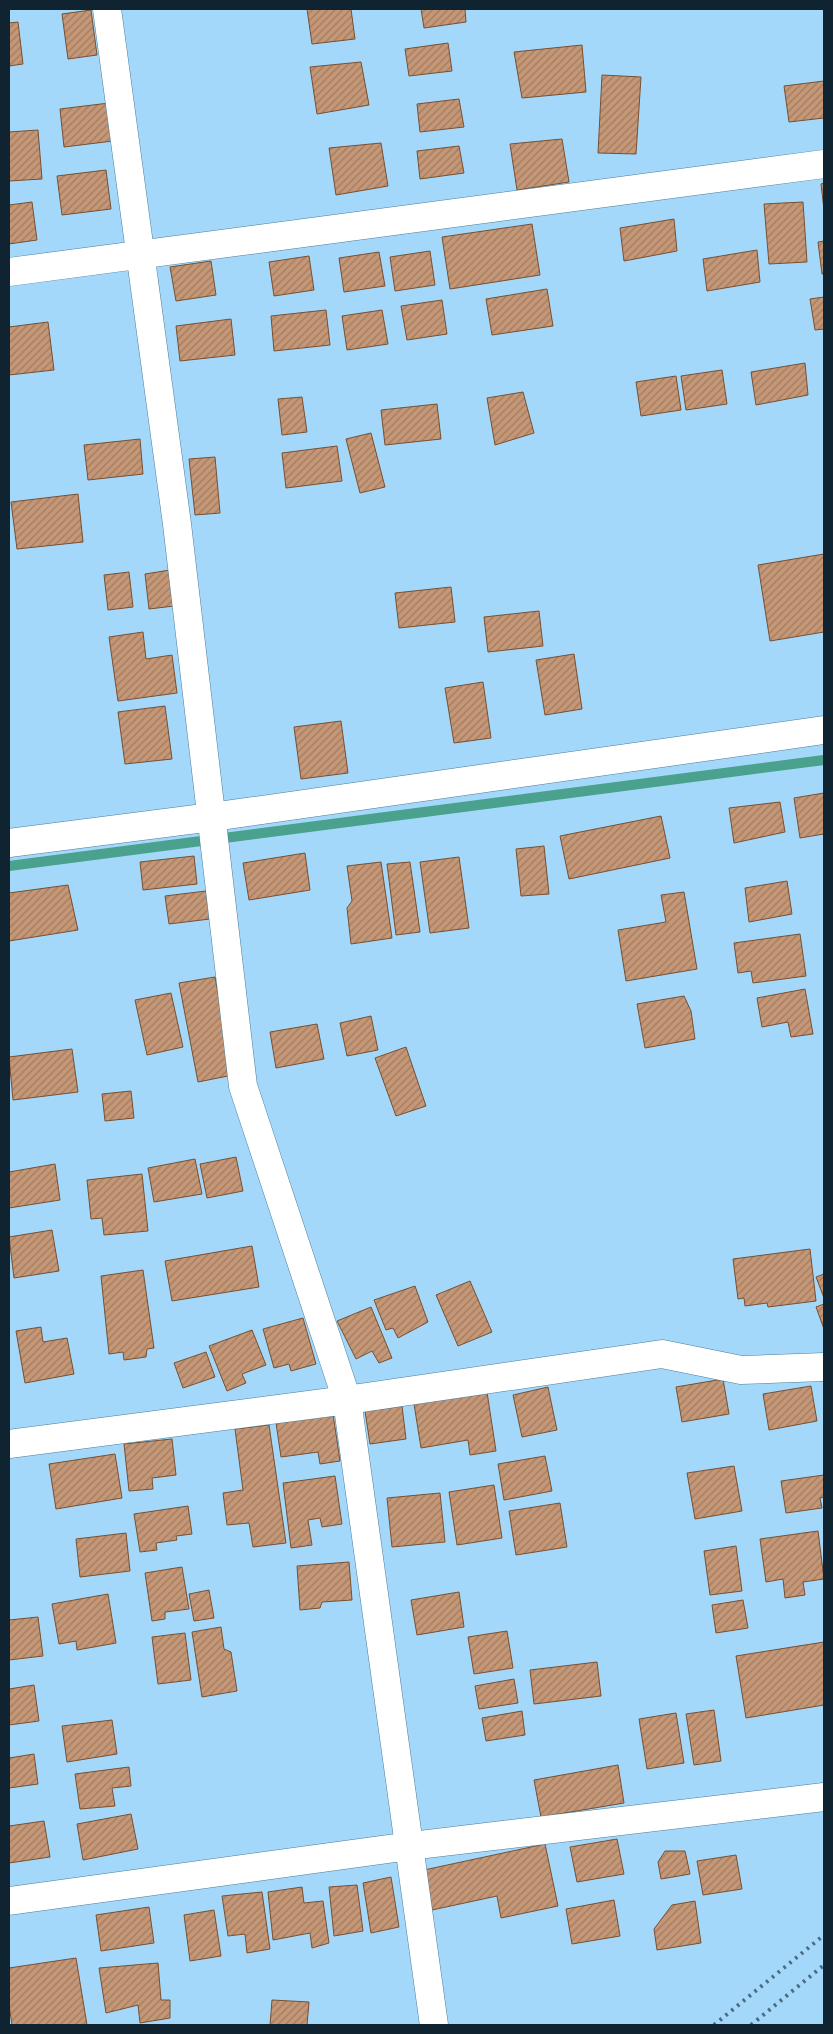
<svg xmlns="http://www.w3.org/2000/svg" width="833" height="2034" font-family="Montserrat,sans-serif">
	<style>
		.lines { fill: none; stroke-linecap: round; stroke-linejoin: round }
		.stream { stroke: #49a18e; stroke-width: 10 }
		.building { fill: url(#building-hatch); stroke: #784f30 }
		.minor-casing { stroke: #4b7d9b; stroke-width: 29 }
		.tertiary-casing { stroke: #4b7d9b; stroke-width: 29 }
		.minor { stroke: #fff; stroke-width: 28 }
		.tertiary { stroke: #fff; stroke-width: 28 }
		.rail { stroke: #4b6c81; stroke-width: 4; stroke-dasharray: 2.5 5; stroke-linecap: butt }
	</style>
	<defs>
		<pattern id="building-hatch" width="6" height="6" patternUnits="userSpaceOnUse" patternTransform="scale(1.25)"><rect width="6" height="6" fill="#c59776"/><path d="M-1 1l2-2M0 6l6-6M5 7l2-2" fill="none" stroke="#9e7b61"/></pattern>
	</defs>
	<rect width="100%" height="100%" fill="#a4d8fa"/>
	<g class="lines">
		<path class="stream" d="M 9,866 L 824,760"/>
	</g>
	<path class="building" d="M 307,9 L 351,9 L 355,39 L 312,44 Z
		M 421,9 L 465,9 L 466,22 L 424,28 Z
		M 91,10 L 97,55 L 68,59 L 62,14 Z
		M 18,22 L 23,64 L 9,66 L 9,23 Z
		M 448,43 L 452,71 L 409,76 L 405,49 Z
		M 582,45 L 586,92 L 522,98 L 514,52 Z
		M 361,62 L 369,105 L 317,114 L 310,67 Z
		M 602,75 L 641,77 L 636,154 L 598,153 Z
		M 824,81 L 824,118 L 789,122 L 784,86 Z
		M 459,99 L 464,127 L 420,132 L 417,104 Z
		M 109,103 L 113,141 L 64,147 L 60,109 Z
		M 38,130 L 42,179 L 9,181 L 9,132 Z
		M 562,139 L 569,182 L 517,190 L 510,144 Z
		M 381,143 L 388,186 L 336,195 L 329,148 Z
		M 459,146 L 464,173 L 420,179 L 417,151 Z
		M 106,170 L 111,209 L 62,215 L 57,176 Z
		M 824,183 L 824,210 L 821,184 Z
		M 32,202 L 37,240 L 9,244 L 9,205 Z
		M 803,202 L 807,262 L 769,264 L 764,204 Z
		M 674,219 L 677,251 L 624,261 L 620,228 Z
		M 532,224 L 540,275 L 450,289 L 442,237 Z
		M 824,241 L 824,274 L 822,274 L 818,242 Z
		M 757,250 L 760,282 L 707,291 L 703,259 Z
		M 430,251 L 435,285 L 395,291 L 390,257 Z
		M 379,252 L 385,286 L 344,292 L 339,258 Z
		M 309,256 L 314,290 L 274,296 L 269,262 Z
		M 211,261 L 216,295 L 176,301 L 170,267 Z
		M 547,289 L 553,326 L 492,335 L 486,299 Z
		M 824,297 L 824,329 L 815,330 L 810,299 Z
		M 442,300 L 447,334 L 407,340 L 401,306 Z
		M 326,310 L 330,345 L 274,351 L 271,316 Z
		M 382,310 L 388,344 L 347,350 L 342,316 Z
		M 231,319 L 235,355 L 180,361 L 176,326 Z
		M 48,322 L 54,370 L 9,375 L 9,327 Z
		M 805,363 L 808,395 L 756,405 L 751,372 Z
		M 722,370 L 727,404 L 686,410 L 681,376 Z
		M 676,376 L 681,410 L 641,416 L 636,382 Z
		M 523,392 L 534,433 L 495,445 L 487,398 Z
		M 302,397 L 307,432 L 282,435 L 278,399 Z
		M 437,404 L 441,439 L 385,445 L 381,410 Z
		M 371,433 L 385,487 L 360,493 L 346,439 Z
		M 140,439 L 143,474 L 88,480 L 84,445 Z
		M 337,446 L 342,481 L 286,488 L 282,453 Z
		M 215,457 L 220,513 L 195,515 L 189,459 Z
		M 78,494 L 83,542 L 17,549 L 11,502 Z
		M 824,554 L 824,632 L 770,641 L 758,565 Z
		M 170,570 L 174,606 L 149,609 L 145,574 Z
		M 129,572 L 133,607 L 108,610 L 104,575 Z
		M 451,587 L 455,622 L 399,628 L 395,593 Z
		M 539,611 L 543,646 L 488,652 L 484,617 Z
		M 143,632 L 146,659 L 172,655 L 177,693 L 118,701 L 109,637 Z
		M 574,654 L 582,709 L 545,715 L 536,660 Z
		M 483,682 L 491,738 L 454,743 L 445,688 Z
		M 165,706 L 172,759 L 125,764 L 118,712 Z
		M 341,721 L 348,773 L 301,779 L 294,727 Z
		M 824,793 L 824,834 L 800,838 L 794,798 Z
		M 780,802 L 785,832 L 734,843 L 729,808 Z
		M 661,816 L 670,858 L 569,879 L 560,836 Z
		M 544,846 L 549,894 L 521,896 L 516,849 Z
		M 305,853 L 310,890 L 249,900 L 243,863 Z
		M 194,856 L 197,884 L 143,890 L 140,862 Z
		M 459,857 L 469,928 L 430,933 L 420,862 Z
		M 381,862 L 392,938 L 351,944 L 347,908 L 352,901 L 347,866 Z
		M 410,862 L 420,932 L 396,935 L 387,864 Z
		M 787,881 L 792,914 L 749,922 L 745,888 Z
		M 68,885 L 78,930 L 9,941 L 9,893 Z
		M 206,891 L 210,919 L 169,924 L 165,896 Z
		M 684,892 L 697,969 L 626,981 L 618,930 L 666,922 L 661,895 Z
		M 800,934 L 806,976 L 753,983 L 751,971 L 738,973 L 734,943 Z
		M 215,977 L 233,1075 L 198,1082 L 179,983 Z
		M 805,989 L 813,1034 L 791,1037 L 788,1022 L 762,1027 L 757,998 Z
		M 171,993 L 183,1047 L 147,1055 L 135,1000 Z
		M 684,996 L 691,1011 L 695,1039 L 645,1048 L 637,1004 Z
		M 371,1016 L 378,1050 L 347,1056 L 340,1023 Z
		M 317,1024 L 324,1059 L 276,1068 L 270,1032 Z
		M 406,1047 L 426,1106 L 396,1116 L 375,1058 Z
		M 72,1049 L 78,1092 L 13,1100 L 9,1057 Z
		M 131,1091 L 134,1118 L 105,1121 L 102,1094 Z
		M 236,1157 L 243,1191 L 207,1198 L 200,1164 Z
		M 195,1159 L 202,1194 L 154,1202 L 148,1168 Z
		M 55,1164 L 60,1200 L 9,1208 L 9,1172 Z
		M 142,1174 L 148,1231 L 104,1235 L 102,1218 L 91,1219 L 87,1180 Z
		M 52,1230 L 59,1271 L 14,1278 L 9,1237 Z
		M 252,1246 L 259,1287 L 172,1301 L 165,1261 Z
		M 810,1249 L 816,1301 L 768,1307 L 767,1303 L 745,1306 L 744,1298 L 738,1299 L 733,1259 Z
		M 143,1270 L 154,1348 L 147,1349 L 146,1357 L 124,1360 L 123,1352 L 109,1354 L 101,1276 Z
		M 824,1274 L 824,1298 L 816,1277 Z
		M 470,1281 L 492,1332 L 458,1346 L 436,1295 Z
		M 415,1286 L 428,1322 L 398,1338 L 393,1328 L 386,1330 L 374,1300 Z
		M 824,1304 L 824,1329 L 816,1307 Z
		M 371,1307 L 392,1358 L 379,1363 L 372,1351 L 356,1359 L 337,1321 Z
		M 303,1318 L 316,1364 L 291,1371 L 289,1364 L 274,1368 L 263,1329 Z
		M 41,1327 L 43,1342 L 67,1338 L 74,1374 L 25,1383 L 16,1331 Z
		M 252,1330 L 266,1365 L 242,1374 L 246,1383 L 227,1391 L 209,1346 Z
		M 206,1352 L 215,1377 L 183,1388 L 174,1363 Z
		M 723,1379 L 729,1414 L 682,1422 L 676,1387 Z
		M 811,1386 L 817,1421 L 769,1430 L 763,1394 Z
		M 548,1387 L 557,1430 L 522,1437 L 513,1395 Z
		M 487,1392 L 496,1451 L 470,1455 L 468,1440 L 421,1448 L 414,1404 Z
		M 402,1406 L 406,1439 L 370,1444 L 365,1411 Z
		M 333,1414 L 340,1461 L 320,1464 L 318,1452 L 281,1457 L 276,1423 Z
		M 269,1425 L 286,1543 L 253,1547 L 249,1523 L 227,1525 L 223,1493 L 243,1490 L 235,1429 Z
		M 172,1439 L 176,1475 L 152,1478 L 153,1489 L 129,1491 L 124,1444 Z
		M 115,1454 L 122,1498 L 56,1509 L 49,1464 Z
		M 545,1456 L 552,1491 L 504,1500 L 498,1464 Z
		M 734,1466 L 742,1511 L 695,1519 L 687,1473 Z
		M 824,1475 L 824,1497 L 820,1498 L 822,1508 L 786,1513 L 781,1481 Z
		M 335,1476 L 342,1524 L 322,1527 L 320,1518 L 308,1520 L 312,1545 L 291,1548 L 283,1483 Z
		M 494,1485 L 502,1538 L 457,1545 L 449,1492 Z
		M 440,1493 L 445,1542 L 392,1547 L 387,1498 Z
		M 560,1503 L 567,1547 L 516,1555 L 509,1511 Z
		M 188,1506 L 192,1534 L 176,1536 L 177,1540 L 156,1543 L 157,1550 L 140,1552 L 134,1514 Z
		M 818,1531 L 824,1579 L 803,1582 L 805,1595 L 785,1598 L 783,1579 L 766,1582 L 760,1539 Z
		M 126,1533 L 130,1571 L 80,1577 L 76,1539 Z
		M 736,1546 L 742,1591 L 710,1595 L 704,1551 Z
		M 349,1562 L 352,1600 L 322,1602 L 320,1608 L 300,1610 L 297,1566 Z
		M 182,1567 L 189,1609 L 165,1612 L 165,1619 L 152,1621 L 145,1573 Z
		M 209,1590 L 214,1618 L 194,1621 L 189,1594 Z
		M 459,1592 L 464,1627 L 417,1635 L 411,1600 Z
		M 108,1594 L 116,1643 L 77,1650 L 76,1641 L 59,1644 L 52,1604 Z
		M 743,1600 L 748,1628 L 716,1633 L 712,1605 Z
		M 38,1617 L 43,1656 L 9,1660 L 9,1620 Z
		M 221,1627 L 224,1649 L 231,1652 L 237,1691 L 202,1697 L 192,1632 Z
		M 507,1631 L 513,1668 L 474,1674 L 468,1637 Z
		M 185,1633 L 191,1680 L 158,1684 L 152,1637 Z
		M 824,1642 L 824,1705 L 746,1718 L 736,1656 Z
		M 597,1662 L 601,1696 L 534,1704 L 530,1670 Z
		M 514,1679 L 518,1703 L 479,1709 L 475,1686 Z
		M 34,1685 L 39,1721 L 9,1725 L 9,1689 Z
		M 714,1710 L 721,1761 L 694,1765 L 686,1714 Z
		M 522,1711 L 525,1735 L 486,1741 L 482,1718 Z
		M 676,1713 L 684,1763 L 647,1769 L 639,1719 Z
		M 112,1720 L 117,1754 L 67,1762 L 62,1726 Z
		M 34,1754 L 38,1784 L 9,1788 L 9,1758 Z
		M 618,1765 L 624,1803 L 541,1817 L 534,1780 Z
		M 129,1767 L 131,1786 L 112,1788 L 115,1806 L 80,1809 L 75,1774 Z
		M 131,1814 L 138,1849 L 83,1860 L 77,1824 Z
		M 44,1821 L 50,1857 L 9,1863 L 9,1826 Z
		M 617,1839 L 624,1874 L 577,1882 L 570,1847 Z
		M 545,1844 L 558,1906 L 501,1918 L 497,1896 L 432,1910 L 424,1870 Z
		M 665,1851 L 685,1851 L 690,1874 L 661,1879 L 658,1862 Z
		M 736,1855 L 742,1889 L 703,1895 L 697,1861 Z
		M 391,1877 L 399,1927 L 371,1933 L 363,1883 Z
		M 357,1885 L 363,1931 L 334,1936 L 329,1887 Z
		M 302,1887 L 304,1903 L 323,1901 L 329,1943 L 312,1948 L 310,1933 L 273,1940 L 268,1892 Z
		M 262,1892 L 270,1949 L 247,1953 L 245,1934 L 228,1936 L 222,1896 Z
		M 614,1900 L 620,1936 L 572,1944 L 566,1909 Z
		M 695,1901 L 701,1943 L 657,1950 L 654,1929 L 672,1905 Z
		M 149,1907 L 154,1943 L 101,1951 L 96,1915 Z
		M 214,1910 L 221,1956 L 190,1961 L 184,1915 Z
		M 76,1958 L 87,2025 L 12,2025 L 9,2005 L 9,1968 Z
		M 158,1963 L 161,2000 L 170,2000 L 170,2018 L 140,2023 L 138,2005 L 106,2013 L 99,1968 Z
		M 272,2000 L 309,2002 L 307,2025 L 270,2025 Z"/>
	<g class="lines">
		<defs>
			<path id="minor" d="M 107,9 L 177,524 L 243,1086 L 347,1400 L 434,2025
				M 9,272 L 824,164
				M 9,1444 L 347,1400 L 662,1354 L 741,1370 L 824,1367
				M 9,1901 L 410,1846 L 824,1797"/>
			<path id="tertiary" d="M 9,843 L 212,817 L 824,730"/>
		</defs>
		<use href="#minor" class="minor-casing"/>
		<use href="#tertiary" class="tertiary-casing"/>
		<use href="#minor" class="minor"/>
		<use href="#tertiary" class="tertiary"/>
		<path class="rail" d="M 714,2025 L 824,1935
			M 751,2025 L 824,1965"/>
	</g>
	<rect width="833" height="2034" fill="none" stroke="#0f2430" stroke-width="20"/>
</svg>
